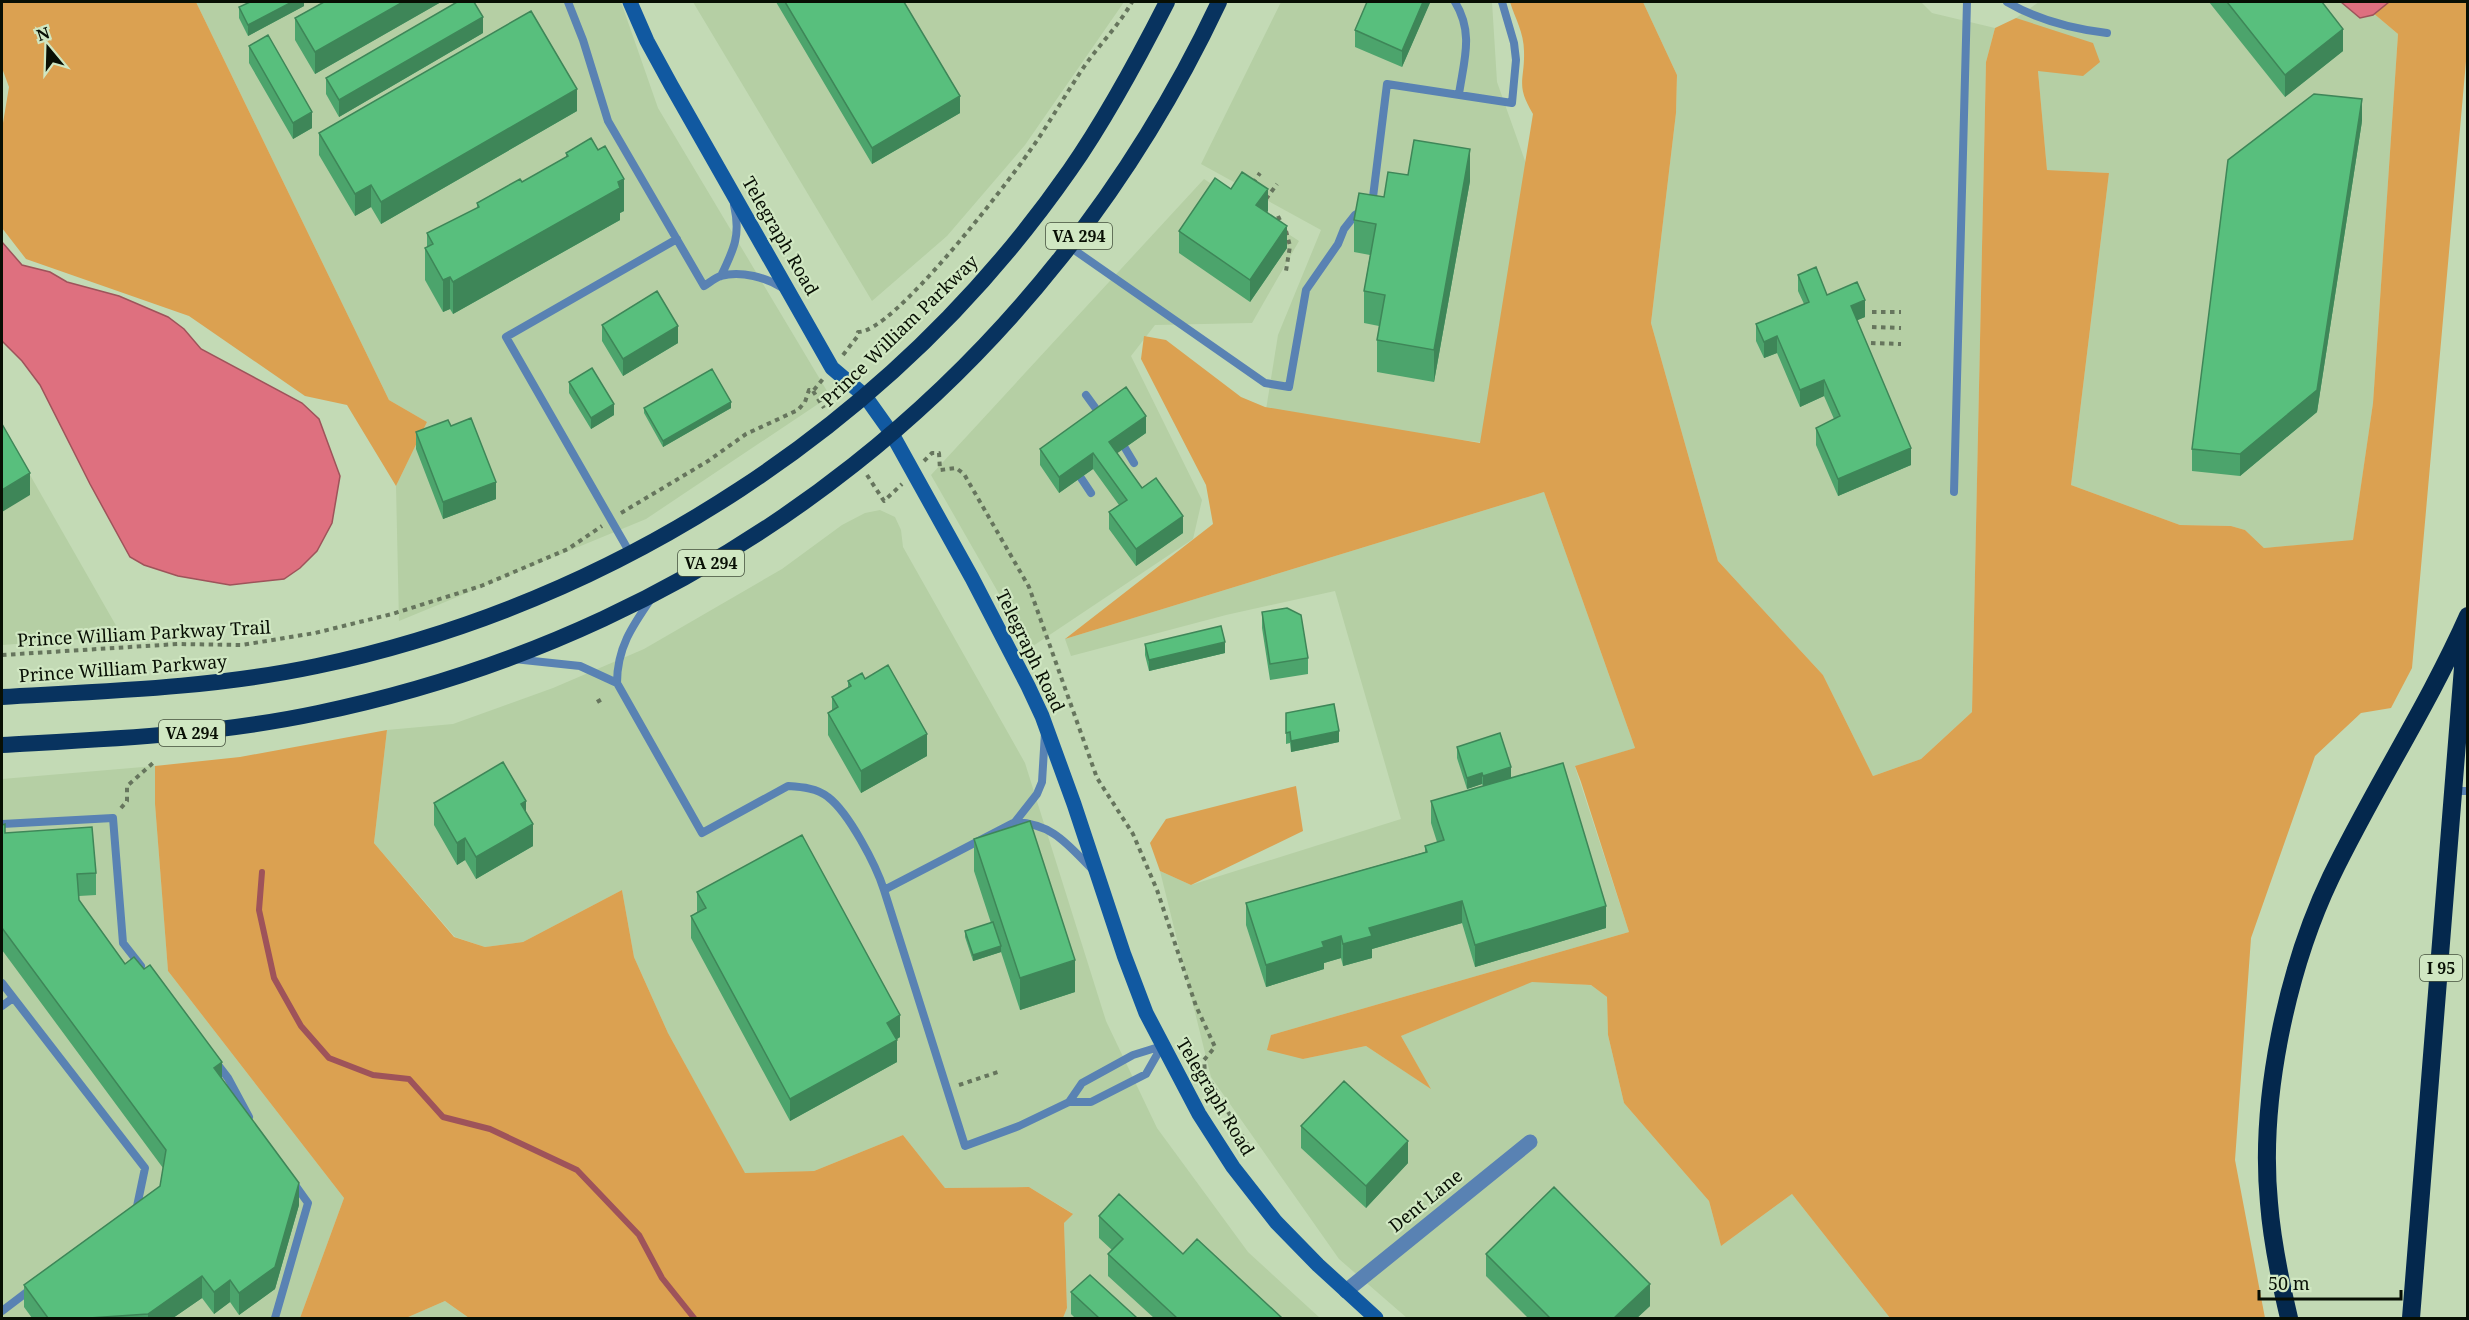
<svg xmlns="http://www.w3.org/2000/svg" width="2469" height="1320" font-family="'Noto Serif',serif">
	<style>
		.built { fill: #b5cfa4 }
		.green { fill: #dba151 }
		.water { fill: #de707f; stroke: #9e535a; stroke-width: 1.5 }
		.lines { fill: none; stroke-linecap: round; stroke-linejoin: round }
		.stream { stroke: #9e535a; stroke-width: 6 }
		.path { stroke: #66755d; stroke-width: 4; stroke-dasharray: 4.5 4.5; stroke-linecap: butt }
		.service { stroke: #5982b3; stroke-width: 8 }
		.minor { stroke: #5982b3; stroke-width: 15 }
		.secondary { stroke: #1159a1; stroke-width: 15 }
		.trunk { stroke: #08335f; stroke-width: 16 }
		.motorway { stroke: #04284d; stroke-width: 18 }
		.wall { fill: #4ca46c }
		.shaded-wall { fill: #3e8658 }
		.building { fill: #58bf7d; stroke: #3e8658; stroke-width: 1.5 }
		.labels { text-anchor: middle; stroke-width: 4.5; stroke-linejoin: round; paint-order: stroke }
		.shield { fill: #d0e7c2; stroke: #44503d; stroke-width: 1.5 }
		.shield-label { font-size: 16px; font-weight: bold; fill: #080f04 }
		.street-label { font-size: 18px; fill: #080f04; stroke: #d0e7c2 }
	</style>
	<rect width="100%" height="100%" fill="#c3dab5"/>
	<path class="built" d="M 196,2 L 621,2 L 658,108 L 830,396 L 646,519 L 399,621 L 396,486 L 427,422 L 389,400 Z
		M 693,2 L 1124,2 L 1025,145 L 947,236 L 872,301 Z
		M 1281,2 L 1492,2 L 1497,82 L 1535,189 L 1495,444 L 1265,416 L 1278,335 L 1321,230 L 1201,164 Z
		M 1643,2 L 1921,2 L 1932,13 L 1995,28 L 1986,62 L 1972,712 L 1921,759 L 1873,776 L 1823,675 L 1718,561 L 1651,323 L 1676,113 L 1677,75 Z
		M 2039,2 L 2360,2 L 2398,34 L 2373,403 L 2353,541 L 2264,548 L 2245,530 L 2231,526 L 2180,525 L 2071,485 L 2109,173 L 2047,170 L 2038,71 L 2016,18 Z
		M 1204,179 L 1299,241 L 1252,323 L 1155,325 L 1131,356 L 1202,500 L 1193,539 L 1030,648 L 931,475 Z
		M 2,426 L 122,636 L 2,645 Z
		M 1544,492 L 1635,748 L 1575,767 L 1629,932 L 1271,1035 L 1303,1059 L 1366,1046 L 1430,1088 L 1401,1036 L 1532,981 L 1591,985 L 1607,997 L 1608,1035 L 1624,1103 L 1709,1201 L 1721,1246 L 1792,1194 L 1890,1318 L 1407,1318 L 1339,1259 L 1211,1077 L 1160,871 L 1191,885 L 1401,819 L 1335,591 L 1226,615 L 1071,656 L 1065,639 Z
		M 880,510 L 895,517 L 901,530 L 903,547 L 1025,763 L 1106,1021 L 1157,1128 L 1248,1252 L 1320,1318 L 1063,1318 L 1067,1308 L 1064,1223 L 1072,1213 L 1029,1187 L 945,1188 L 903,1135 L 814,1171 L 745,1174 L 668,1033 L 634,957 L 622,890 L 523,942 L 485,947 L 455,937 L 374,843 L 387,730 L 453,724 L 553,688 L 644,649 L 782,569 L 842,525 L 865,513 Z
		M 155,766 L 155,804 L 168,971 L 344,1198 L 300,1318 L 2,1318 L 2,779 Z
		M 445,1301 L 469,1318 L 406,1318 Z"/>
	<path class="green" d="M 2,2 L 196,2 L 389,400 L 427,422 L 396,486 L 347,405 L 305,396 L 189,316 L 26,259 L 2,228 L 2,129 L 9,87 L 2,68 Z
		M 1510,2 L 1643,2 L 1677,75 L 1676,113 L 1651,323 L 1718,561 L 1823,675 L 1873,776 L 1921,759 L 1972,712 L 1986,62 L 1995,28 L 2016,18 L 2093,43 L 2100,62 L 2083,76 L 2038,71 L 2047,170 L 2109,173 L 2071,485 L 2180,525 L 2231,526 L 2245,530 L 2264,548 L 2353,540 L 2373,403 L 2398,34 L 2360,2 L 2467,2 L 2467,50 L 2412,668 L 2391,708 L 2361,713 L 2315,756 L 2251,938 L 2235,1160 L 2265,1318 L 1890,1318 L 1792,1194 L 1721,1246 L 1709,1201 L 1624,1103 L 1608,1035 L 1607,997 L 1591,985 L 1532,982 L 1401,1036 L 1431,1089 L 1366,1046 L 1303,1059 L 1267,1050 L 1271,1035 L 1629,932 L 1581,782 L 1575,766 L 1635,748 L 1544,492 L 1065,639 L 1213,524 L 1206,485 L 1141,359 L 1144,336 L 1166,340 L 1241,397 L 1265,407 L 1480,443 L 1533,114 C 1515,84 1525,81 1524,51 C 1524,33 1515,18 1510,2 Z
		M 387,730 L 374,843 L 454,937 L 485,947 L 523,942 L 622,890 L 634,957 L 668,1033 L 745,1173 L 814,1171 L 903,1135 L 945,1188 L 1029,1187 L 1073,1214 L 1064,1223 L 1067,1308 L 1063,1318 L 469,1318 L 445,1301 L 406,1318 L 300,1318 L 344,1198 L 168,971 L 155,804 L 155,766 L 240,757 Z
		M 1296,786 L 1303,831 L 1191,885 L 1160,871 L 1150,843 L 1166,819 Z"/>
	<path class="water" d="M 2341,2 L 2389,2 L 2373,15 L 2360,18 Z
		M 2,242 L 22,265 L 50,272 L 67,282 L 119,296 L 168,317 L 184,329 L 201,349 L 302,403 L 319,419 L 340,476 L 332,523 L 317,551 L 300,568 L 284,579 L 230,585 L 178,576 L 144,565 L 130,557 L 90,484 L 40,385 L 22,361 L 2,341 Z"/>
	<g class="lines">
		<path class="stream" d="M 262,872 L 259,910 L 274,978 L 301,1026 L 329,1058 L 373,1075 L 409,1079 L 443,1117 L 490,1129 L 577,1170 L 639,1235 L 662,1278 L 694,1318"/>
		<path class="path" d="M 1253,183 L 1260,173
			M 1266,199 L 1277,184
			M 1278,216 L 1282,225
			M 1286,231 L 1290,246 L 1286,271
			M 1872,312 L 1901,312
			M 1872,327 L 1901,328
			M 1871,343 L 1901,344
			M 843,355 L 857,337 L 858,332 C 893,333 1006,185 1029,152 C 1049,124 1066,93 1086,64 C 1101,43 1119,25 1132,2
			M 813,391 L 824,408
			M 924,461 L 932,453 L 939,453 L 940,470 L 956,468 L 964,474 L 1029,587 L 1097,778 L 1133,834 L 1157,890 L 1196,1006 L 1215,1047 L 1204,1060 L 1205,1073 L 1249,1147
			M 867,475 L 884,501 L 902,484
			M 621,513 L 708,461 L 746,434 L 798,410 L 805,402 L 809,390 L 813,391 L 823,379
			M 2,655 L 178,644 L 242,645 L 315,633 L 392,614 L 481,586 L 568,549 L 602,526
			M 597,702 L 602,699
			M 121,808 L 127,801 L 127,786 L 153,763
			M 959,1085 L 1001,1071"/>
		<path class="service" d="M 568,2 L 583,40 L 608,121 L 704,286 C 709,283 716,277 721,276 C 741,270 767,278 783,288
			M 1455,2 C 1474,33 1464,60 1459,94
			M 2007,2 C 2036,19 2074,29 2107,33
			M 1070,247 L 1265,383 L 1289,387 L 1306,290 L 1338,244 L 1344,229 L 1355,215 L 1372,205 L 1387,84 L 1512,103 L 1516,60 L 1514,43 L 1502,2
			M 721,276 C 734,249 741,235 734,205
			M 1086,395 L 1102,417
			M 1125,448 L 1134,463
			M 1081,478 L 1091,493
			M 1954,492 L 1967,2
			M 630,553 L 506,337 L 677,239
			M 653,596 C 633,625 617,647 617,683 L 702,833 L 788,786 C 802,787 817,788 828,797 C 849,813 876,865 884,890 L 1015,822 L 1037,794 L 1042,782 L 1045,733
			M 514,659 L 580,666 L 617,683
			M 2454,791 L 2468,791
			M 1015,822 C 1053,824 1067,844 1093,870
			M 2,824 L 113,818 L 123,943 L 141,966
			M 884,890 L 965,1146 L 1019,1126 L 1069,1102 L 1091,1102 L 1146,1074 L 1162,1046
			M 2,983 L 145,1168 L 136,1211
			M 2,1006 L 13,998
			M 215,1061 L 228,1078 L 249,1117
			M 1069,1102 L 1082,1083 L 1133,1055 L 1162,1046
			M 2,1311 L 31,1289
			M 275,1318 L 308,1203 L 293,1182"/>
		<path class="minor" d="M 1346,1291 L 1530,1142"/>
		<path class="secondary" d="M 630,2 L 647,41 L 671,85 L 832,368 L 865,396 L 892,434 L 972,578 L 1028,686 L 1042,716 L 1074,804 L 1124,955 L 1146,1013 L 1199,1114 L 1233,1167 L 1276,1222 L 1318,1265 L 1376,1318"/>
		<path class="trunk" d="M 2,697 C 107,691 213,688 317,666 C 618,602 893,424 1070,170 C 1107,117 1138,59 1167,2
			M 2,745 C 108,739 214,735 318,713 C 719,630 1045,371 1219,2"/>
		<path class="motorway" d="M 2289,1318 C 2280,1280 2272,1242 2269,1203 C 2259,1100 2287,969 2331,877 C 2374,788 2428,706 2468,616
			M 2411,1318 L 2466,630"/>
	</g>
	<path class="wall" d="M 304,2 L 304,6 L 248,36 L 239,18 L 239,7 Z
		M 324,2 L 441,2 L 315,74 L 295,40 L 295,18 Z
		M 776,2 L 904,2 L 960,113 L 872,164 Z
		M 1430,2 L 1402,67 L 1355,47 L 1355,30 Z
		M 2209,2 L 2322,2 L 2343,51 L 2285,97 Z
		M 483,33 L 339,117 L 326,94 L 326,78 Z
		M 249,46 L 312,128 L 293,139 L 249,63 Z
		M 577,111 L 381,224 L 371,207 L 355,216 L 319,155 L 319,133 Z
		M 2362,121 L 2317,412 L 2240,476 L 2192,471 L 2192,449 Z
		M 566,153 L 624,211 L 620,213 L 620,220 L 453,314 L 450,309 L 443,312 L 425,280 L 425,248 L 427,247 L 427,233 L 477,208 L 477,203 L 522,182 L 566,157 Z
		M 1408,175 L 1470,181 L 1434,382 L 1377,372 L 1377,340 L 1379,326 L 1364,323 L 1364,291 L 1370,255 L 1354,252 L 1354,220 L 1384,197 Z
		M 1231,189 L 1268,211 L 1267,212 L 1287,248 L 1250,302 L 1179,253 L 1179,231 Z
		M 1798,275 L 1827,295 L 1865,317 L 1857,320 L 1911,465 L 1838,496 L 1816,445 L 1816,428 L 1834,419 L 1824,396 L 1800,407 L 1777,353 L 1764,358 L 1756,341 L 1756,324 L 1804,304 L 1798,291 Z
		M 602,325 L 678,343 L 623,376 L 602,341 Z
		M 569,382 L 614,415 L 591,429 L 569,393 Z
		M 644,408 L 731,408 L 663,447 L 644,413 Z
		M 451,426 L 496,499 L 443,519 L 416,449 L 416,432 Z
		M 1146,433 L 1117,453 L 1142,488 L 1183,533 L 1136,566 L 1109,529 L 1109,512 L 1119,505 L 1093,469 L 1059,493 L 1040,465 L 1040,449 Z
		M 1262,612 L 1308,658 L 1308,674 L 1270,680 L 1262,628 Z
		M 1145,644 L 1225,653 L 1149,671 L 1145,655 Z
		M 865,679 L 927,756 L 861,793 L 828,735 L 828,713 L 832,710 L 832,697 L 848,688 L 848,681 Z
		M 1286,713 L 1339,742 L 1291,752 L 1290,743 L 1286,744 Z
		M 1457,747 L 1511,778 L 1606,928 L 1475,967 L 1462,923 L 1372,949 L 1372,958 L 1343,966 L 1341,958 L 1324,963 L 1324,969 L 1266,987 L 1246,925 L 1246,903 L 1425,852 L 1425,846 L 1437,842 L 1431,823 L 1431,801 L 1483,786 L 1482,784 L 1467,789 L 1457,758 Z
		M 434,803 L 526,812 L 533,846 L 476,879 L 465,860 L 457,865 L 434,825 Z
		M 2,825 L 5,833 L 96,873 L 96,895 L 79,896 L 79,900 L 125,964 L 222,1079 L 299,1205 L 275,1289 L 239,1315 L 230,1302 L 214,1314 L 202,1298 L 173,1318 L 32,1318 L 24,1307 L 24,1285 L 160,1186 L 163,1168 L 2,950 Z
		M 974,839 L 1075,992 L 1020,1010 L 1001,952 L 973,961 L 965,937 L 965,931 L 991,923 L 974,871 Z
		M 697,892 L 900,1037 L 896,1040 L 897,1062 L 790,1121 L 691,938 L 691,916 L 697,912 Z
		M 1301,1126 L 1408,1163 L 1366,1208 L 1301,1148 Z
		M 1099,1216 L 1183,1254 L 1282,1318 L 1154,1318 L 1108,1276 L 1108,1254 L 1112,1250 L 1099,1238 Z
		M 1486,1254 L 1650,1306 L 1637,1318 L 1528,1318 L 1486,1276 Z
		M 1071,1292 L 1137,1318 L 1075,1318 L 1071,1314 Z"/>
	<path class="shaded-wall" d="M 292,2 L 304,2 L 304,6 L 248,36 L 248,25 Z
		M 403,2 L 441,2 L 315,74 L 315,52 Z
		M 1423,2 L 1430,2 L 1430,3 L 1402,67 L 1402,51 Z
		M 483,17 L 483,33 L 339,117 L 339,100 Z
		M 2343,29 L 2343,51 L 2285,97 L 2285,75 Z
		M 577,89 L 577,111 L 381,224 L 381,202 Z
		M 960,96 L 960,113 L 872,164 L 872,148 Z
		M 2362,99 L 2362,121 L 2317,412 L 2240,476 L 2240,454 Z
		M 312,112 L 312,128 L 293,139 L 293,123 Z
		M 1470,149 L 1470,181 L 1434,382 L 1434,350 Z
		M 624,179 L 624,211 L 620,213 L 620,220 L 453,314 L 453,282 Z
		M 371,185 L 371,207 L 355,216 L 355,194 Z
		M 1268,189 L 1268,211 L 1256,227 L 1256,205 Z
		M 1287,226 L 1287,248 L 1250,302 L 1250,280 Z
		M 450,277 L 450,309 L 443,312 L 443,280 Z
		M 1865,300 L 1865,317 L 1851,323 L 1851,306 Z
		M 678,326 L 678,343 L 623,376 L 623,359 Z
		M 1777,336 L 1777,353 L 1764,358 L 1764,342 Z
		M 1824,380 L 1824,396 L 1800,407 L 1800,390 Z
		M 731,402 L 731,408 L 663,447 L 663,441 Z
		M 614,404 L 614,415 L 591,429 L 591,418 Z
		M 1146,416 L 1146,433 L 1109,459 L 1109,442 Z
		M 1911,448 L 1911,465 L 1838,496 L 1838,479 Z
		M 1093,453 L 1093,469 L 1059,493 L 1059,477 Z
		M 30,473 L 30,495 L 2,512 L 2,490 Z
		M 496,482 L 496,499 L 443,519 L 443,502 Z
		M 1183,516 L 1183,533 L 1136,566 L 1136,549 Z
		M 1225,642 L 1225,653 L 1149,671 L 1149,660 Z
		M 1339,731 L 1339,742 L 1291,752 L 1291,741 Z
		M 927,734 L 927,756 L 861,793 L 861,771 Z
		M 1511,767 L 1511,779 L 1483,787 L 1483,776 Z
		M 1482,773 L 1482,784 L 1467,789 L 1467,778 Z
		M 526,801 L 526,823 L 521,804 Z
		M 533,824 L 533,846 L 476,879 L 476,857 Z
		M 465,838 L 465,860 L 457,865 L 457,843 Z
		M 1462,901 L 1462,923 L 1372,949 L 1372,958 L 1343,966 L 1343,944 L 1369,928 Z
		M 1606,906 L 1606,928 L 1475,967 L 1475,945 Z
		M 1341,936 L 1341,958 L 1324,963 L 1324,969 L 1266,987 L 1266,965 L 1322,942 Z
		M 1001,946 L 1001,952 L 973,961 L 973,955 Z
		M 1075,960 L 1075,992 L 1020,1010 L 1020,978 Z
		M 900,1015 L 900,1037 L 887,1045 L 887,1023 Z
		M 897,1040 L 897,1062 L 790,1121 L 790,1099 Z
		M 222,1062 L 222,1084 L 214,1068 Z
		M 1408,1141 L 1408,1163 L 1366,1208 L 1366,1186 Z
		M 299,1183 L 299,1205 L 275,1289 L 239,1315 L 239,1293 Z
		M 202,1276 L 202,1298 L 173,1318 L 148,1318 L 148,1314 Z
		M 230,1280 L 230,1302 L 214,1314 L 214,1292 Z
		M 1650,1284 L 1650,1306 L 1637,1318 L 1614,1318 Z"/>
	<path class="building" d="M 250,2 L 292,2 L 248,25 L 239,7 Z
		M 324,2 L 403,2 L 315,52 L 295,18 Z
		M 457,2 L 474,2 L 483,17 L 339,100 L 326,78 Z
		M 785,2 L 904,2 L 960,96 L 872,148 Z
		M 1367,2 L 1423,2 L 1402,51 L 1355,30 Z
		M 2227,2 L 2322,2 L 2343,29 L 2285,75 Z
		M 531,11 L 577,89 L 381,202 L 371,185 L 355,194 L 319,133 Z
		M 268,35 L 312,112 L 293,123 L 249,46 Z
		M 2314,94 L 2362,99 L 2317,390 L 2240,454 L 2192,449 L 2228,160 Z
		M 591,138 L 598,150 L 605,146 L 624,179 L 618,182 L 620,188 L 453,282 L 450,277 L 443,280 L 425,248 L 433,244 L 427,233 L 479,207 L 477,203 L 520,179 L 522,182 L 568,156 L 566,153 Z
		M 1414,140 L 1470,149 L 1434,350 L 1377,340 L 1385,295 L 1364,291 L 1376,224 L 1354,220 L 1359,193 L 1384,197 L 1388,172 L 1408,175 Z
		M 1242,172 L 1268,189 L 1256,205 L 1287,226 L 1250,280 L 1179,231 L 1215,178 L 1231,189 Z
		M 1816,267 L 1827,295 L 1857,282 L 1865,300 L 1851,306 L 1911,448 L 1838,479 L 1816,428 L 1840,416 L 1824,380 L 1800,390 L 1777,336 L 1764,342 L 1756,324 L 1809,302 L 1798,275 Z
		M 657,291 L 678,326 L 623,359 L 602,325 Z
		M 592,368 L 614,404 L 591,418 L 569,382 Z
		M 712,369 L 731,402 L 663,441 L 644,408 Z
		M 1126,387 L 1146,416 L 1109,442 L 1142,488 L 1156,478 L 1183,516 L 1136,549 L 1109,512 L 1127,500 L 1093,453 L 1059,477 L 1040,449 Z
		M 471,418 L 496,482 L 443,502 L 416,432 L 448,420 L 451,426 Z
		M 2,424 L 30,473 L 2,490 Z
		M 1287,608 L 1301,615 L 1308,658 L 1270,664 L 1262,612 Z
		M 1221,626 L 1225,642 L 1149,660 L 1145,644 Z
		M 888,665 L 927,734 L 861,771 L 828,713 L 838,707 L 832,697 L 851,686 L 848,681 L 862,673 L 865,679 Z
		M 1334,704 L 1339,731 L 1291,741 L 1290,732 L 1286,733 L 1286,713 Z
		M 1500,733 L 1511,767 L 1483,776 L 1482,773 L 1467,778 L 1457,747 Z
		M 503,762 L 526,801 L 521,804 L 533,824 L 476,857 L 465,838 L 457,843 L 434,803 Z
		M 1563,763 L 1606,906 L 1475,945 L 1462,901 L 1369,928 L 1372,936 L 1343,944 L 1341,936 L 1322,942 L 1324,947 L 1266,965 L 1246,903 L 1427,852 L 1425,846 L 1444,840 L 1431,801 Z
		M 1030,821 L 1075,960 L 1020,978 L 974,839 Z
		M 5,824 L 5,833 L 92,827 L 96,873 L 77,874 L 79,900 L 125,964 L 134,957 L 144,969 L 150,965 L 222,1062 L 214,1068 L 299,1183 L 275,1267 L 239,1293 L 230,1280 L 214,1292 L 202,1276 L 148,1314 L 89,1318 L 48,1318 L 24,1285 L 160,1186 L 166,1150 L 2,928 L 2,825 Z
		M 802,835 L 900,1015 L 887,1023 L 897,1040 L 790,1099 L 691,916 L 706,908 L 697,892 Z
		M 993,922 L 1001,946 L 973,955 L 965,931 Z
		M 1344,1081 L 1408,1141 L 1366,1186 L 1301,1126 Z
		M 1554,1187 L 1650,1284 L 1614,1318 L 1550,1318 L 1486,1254 Z
		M 1119,1194 L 1183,1254 L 1197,1239 L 1282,1318 L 1177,1318 L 1108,1254 L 1123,1239 L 1099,1216 Z
		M 1090,1275 L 1137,1318 L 1099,1318 L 1071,1292 Z"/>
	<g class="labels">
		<g class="shield">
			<rect x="1046" y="223" width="66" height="26" rx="4.5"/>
			<rect x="678" y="550" width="66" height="26" rx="4.5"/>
			<rect x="159" y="720" width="66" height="26" rx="4.5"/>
			<rect x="2420" y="955" width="42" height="26" rx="4.5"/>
		</g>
		<g class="shield-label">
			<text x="1079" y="242">VA 294</text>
			<text x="711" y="569">VA 294</text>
			<text x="192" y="739">VA 294</text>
			<text x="2441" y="974">I 95</text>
		</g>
		<g class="street-label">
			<text transform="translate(780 236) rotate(60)" y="6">Telegraph Road</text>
			<text transform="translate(900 331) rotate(-44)" y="6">Prince William Parkway</text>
			<text transform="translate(144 634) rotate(-3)" y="6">Prince William Parkway Trail</text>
			<text transform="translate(1030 651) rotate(64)" y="6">Telegraph Road</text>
			<text transform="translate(123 669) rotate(-4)" y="6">Prince William Parkway</text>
			<text transform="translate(1215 1097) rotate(59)" y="6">Telegraph Road</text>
			<text transform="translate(1426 1201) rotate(-39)" y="6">Dent Lane</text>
		</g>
	</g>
	<rect width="2469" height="1320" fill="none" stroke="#080f04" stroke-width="6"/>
	<g transform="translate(48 48) rotate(341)" stroke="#d0e7c2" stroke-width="4.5" paint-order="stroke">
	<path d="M0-4.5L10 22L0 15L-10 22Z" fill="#080f04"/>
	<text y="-9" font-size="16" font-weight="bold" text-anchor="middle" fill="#080f04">N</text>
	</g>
	<path d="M2259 1290v9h142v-9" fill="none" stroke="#080f04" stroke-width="3"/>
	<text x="2268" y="1290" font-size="18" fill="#080f04" stroke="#d0e7c2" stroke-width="4.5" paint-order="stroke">50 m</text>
</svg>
